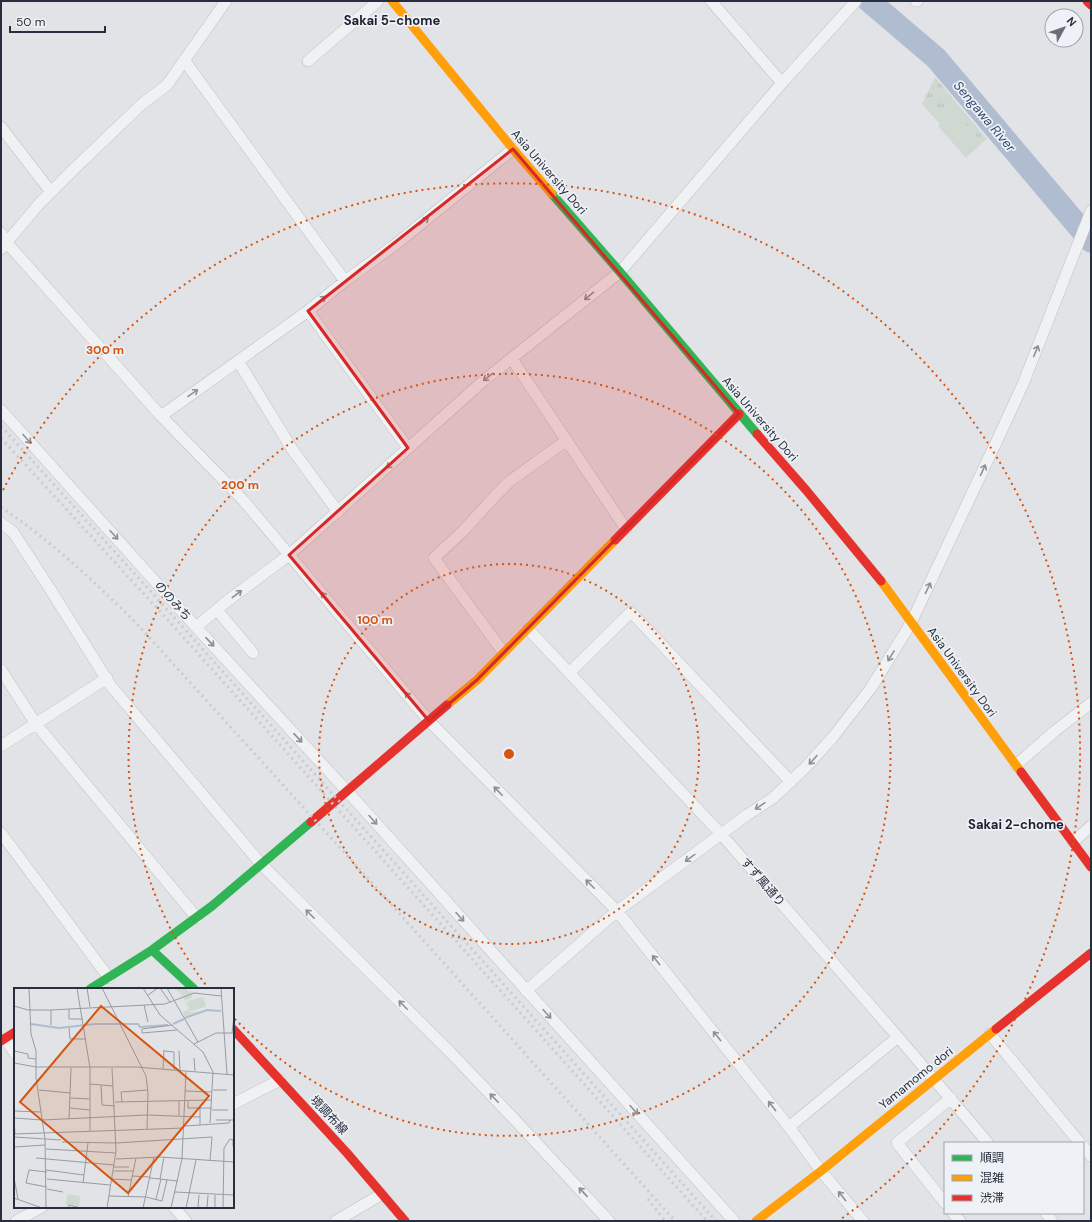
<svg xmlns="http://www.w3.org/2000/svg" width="1092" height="1222" font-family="'DM Sans','Noto Sans JP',sans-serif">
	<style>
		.grass { fill: #d0d9d1 }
		.park { fill: url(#park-tufts) }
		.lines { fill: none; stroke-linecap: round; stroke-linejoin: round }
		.river { stroke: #b0bcd0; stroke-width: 23 }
		.street-casing { stroke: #bec0c3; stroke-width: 12 }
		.street { stroke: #f0f1f3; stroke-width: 11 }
		.fast { stroke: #30b455; stroke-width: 9 }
		.slow { stroke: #ff9f0a; stroke-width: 9 }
		.jam { stroke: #e5322d; stroke-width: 9 }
		.rail { stroke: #cacbce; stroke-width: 3; stroke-dasharray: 2 4; stroke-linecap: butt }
		.oneway { stroke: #8c9098 }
		.marked { fill: #d62828; fill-opacity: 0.2; stroke: #d62828; stroke-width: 3; stroke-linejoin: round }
		.ring { fill: none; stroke: #d55511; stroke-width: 2; stroke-dasharray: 2 4 }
		.labels { text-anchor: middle; stroke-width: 3.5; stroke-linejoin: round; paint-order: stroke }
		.street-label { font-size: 12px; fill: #282e3e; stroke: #eef1f5 }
		.neighbourhood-label { font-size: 13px; font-weight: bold; fill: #1b202f; stroke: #eef1f5 }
		.water-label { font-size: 13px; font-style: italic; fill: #344971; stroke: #eef1f5 }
		.inset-river { fill: none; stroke: #b0bcd0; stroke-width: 2 }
		.inset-road { fill: none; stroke: #979ba3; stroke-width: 1 }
		.view { fill: #d55511; fill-opacity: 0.15; stroke: #d55511; stroke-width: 2 }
		.inset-edge { fill: none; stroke: #282e3e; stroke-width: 2 }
		.centre { fill: #d55511; stroke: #eef1f5; stroke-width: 2 }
		.ring-label { font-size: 12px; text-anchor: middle; font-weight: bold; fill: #d55511; stroke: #eef1f5; stroke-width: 3.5; stroke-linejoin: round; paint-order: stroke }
	</style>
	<defs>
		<pattern id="park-tufts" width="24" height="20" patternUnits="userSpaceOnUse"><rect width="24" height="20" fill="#d0d9d1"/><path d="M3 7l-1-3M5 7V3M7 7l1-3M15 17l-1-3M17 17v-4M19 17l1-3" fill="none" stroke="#b3bbb4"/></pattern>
	</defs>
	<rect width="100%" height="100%" fill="#e1e3e6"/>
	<path class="grass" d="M 955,111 L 982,143 L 966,158 L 938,126 Z"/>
	<path class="park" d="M 935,77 L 987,139 L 982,143 L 955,111 L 940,124 L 922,104 Z"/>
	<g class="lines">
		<path class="river" d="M 869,1 L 936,58 L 1091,241"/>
		<defs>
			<path id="street" d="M 711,1 L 782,83
				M 916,1 L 917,1
				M 184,60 L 345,281
				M 308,61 L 378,1
				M 1,127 L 51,192
				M 1,233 L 7,243 L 161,416 L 243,500 L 429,721 L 617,911 L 789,1127 L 821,1171 L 863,1221
				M 1,249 L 39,204 L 75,168 L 142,104 L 167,85 L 226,1
				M 308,311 L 408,448
				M 512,359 L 626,529
				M 238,361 L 292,449 L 338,512
				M 1,410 L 196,627 L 357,802 L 734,1221
				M 161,416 L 308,311 L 345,281 L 396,244 L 513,149
				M 1,523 L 13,532 L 50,589 L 111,686 L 262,865 L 451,1053 L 516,1121 L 609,1221
				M 217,610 L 253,653
				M 196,627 L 226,602 L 289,555 L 482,382 L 620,272 L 782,83 L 856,1
				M 528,629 L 721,834 L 898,1037 L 988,1143
				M 504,653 L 434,558 L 463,531 L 496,495 L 510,481 L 567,440
				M 1,670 L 36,724 L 197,918
				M 569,673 L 631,612 L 791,782
				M 1,746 L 107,678
				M 1016,765 L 1055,731 L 1091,703
				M 1,833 L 109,978
				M 1073,842 L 1091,826
				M 526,991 L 617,911 L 747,815 L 773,798 L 806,767 L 833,737 L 871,688 L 911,623 L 1000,434 L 1023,384 L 1091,211
				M 990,1034 L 1080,1143
				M 5,1039 L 15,1053
				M 233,1104 L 280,1080
				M 789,1127 L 898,1037
				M 1083,1146 L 1091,1156
				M 945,1203 L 897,1143 L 951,1098
				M 174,1207 L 186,1221
				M 953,1213 L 960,1221
				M 1046,1213 L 1052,1221
				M 16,1221 L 42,1207
				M 336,1221 L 382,1194"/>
		</defs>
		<use href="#street" class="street-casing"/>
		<use href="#street" class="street"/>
		<path class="fast" d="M 552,194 L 620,272 L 757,434
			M 152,950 L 194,989
			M 90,989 L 152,950 L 212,906 L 311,822"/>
		<path class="slow" d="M 392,1 L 513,149 L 552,194
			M 881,581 L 1021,772
			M 447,705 L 477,680 L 615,540
			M 756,1221 L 821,1171 L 996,1029"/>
		<path class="jam" d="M 1087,1 L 1091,5
			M 757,434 L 806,490 L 881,581
			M 615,540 L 739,414
			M 1021,772 L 1091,867
			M 311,822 L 447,705
			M 233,1029 L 347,1153 L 405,1221
			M 996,1029 L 1091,953
			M 1,1041 L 15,1032"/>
		<path class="rail" d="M 1,426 L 181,625 L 716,1221
			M 1,438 L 176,629 L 707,1221
			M 1,507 C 51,541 95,582 138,625 L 381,893 L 675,1221
			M 648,1199 L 665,1221"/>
	</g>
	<defs><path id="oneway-shaft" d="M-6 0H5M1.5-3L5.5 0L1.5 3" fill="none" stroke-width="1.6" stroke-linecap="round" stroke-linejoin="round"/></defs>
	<g class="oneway">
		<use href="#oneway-shaft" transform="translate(424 221) rotate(-39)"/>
		<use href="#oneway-shaft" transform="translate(589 296) rotate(141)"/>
		<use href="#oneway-shaft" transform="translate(321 300) rotate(-39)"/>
		<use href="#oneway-shaft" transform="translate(1036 351) rotate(-68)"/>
		<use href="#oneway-shaft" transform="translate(488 377) rotate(142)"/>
		<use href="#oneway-shaft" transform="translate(193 393) rotate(-35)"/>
		<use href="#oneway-shaft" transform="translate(27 439) rotate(48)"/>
		<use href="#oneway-shaft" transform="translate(391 464) rotate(138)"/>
		<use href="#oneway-shaft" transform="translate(983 470) rotate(-65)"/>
		<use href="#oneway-shaft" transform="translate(114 535) rotate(48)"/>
		<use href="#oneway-shaft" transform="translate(928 588) rotate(-65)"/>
		<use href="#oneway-shaft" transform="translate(237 594) rotate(-37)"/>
		<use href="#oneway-shaft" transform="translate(325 597) rotate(-130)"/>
		<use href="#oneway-shaft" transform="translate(210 642) rotate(47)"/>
		<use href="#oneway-shaft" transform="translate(891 656) rotate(122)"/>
		<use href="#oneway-shaft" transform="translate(409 697) rotate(-130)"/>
		<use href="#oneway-shaft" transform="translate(298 738) rotate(47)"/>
		<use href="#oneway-shaft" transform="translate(813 760) rotate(132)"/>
		<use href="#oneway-shaft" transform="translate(498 791) rotate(-134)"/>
		<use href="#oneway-shaft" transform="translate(760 806) rotate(146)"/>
		<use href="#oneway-shaft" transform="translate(373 820) rotate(48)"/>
		<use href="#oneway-shaft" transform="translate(690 858) rotate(144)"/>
		<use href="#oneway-shaft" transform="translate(590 884) rotate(-135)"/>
		<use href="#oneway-shaft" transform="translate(310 914) rotate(-135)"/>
		<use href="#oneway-shaft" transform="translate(460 917) rotate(48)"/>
		<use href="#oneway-shaft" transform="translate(656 960) rotate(-128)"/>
		<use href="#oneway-shaft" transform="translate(403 1005) rotate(-135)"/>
		<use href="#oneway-shaft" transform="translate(547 1014) rotate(48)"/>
		<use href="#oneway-shaft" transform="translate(717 1036) rotate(-129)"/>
		<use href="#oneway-shaft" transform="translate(494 1098) rotate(-134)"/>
		<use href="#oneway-shaft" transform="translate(772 1106) rotate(-128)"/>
		<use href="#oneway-shaft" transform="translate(634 1110) rotate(48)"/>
		<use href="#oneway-shaft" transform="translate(583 1192) rotate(-133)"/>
		<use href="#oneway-shaft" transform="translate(842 1196) rotate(-129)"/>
	</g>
	<path class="marked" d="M 513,149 L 739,414 L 477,680 L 429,721 L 289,555 L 408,448 L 308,311 Z"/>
	<g class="ring">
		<circle cx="509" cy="754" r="190"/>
		<path d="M209 989A381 381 0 1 1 235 1019"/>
		<path d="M3 490A571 571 0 1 1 841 1219"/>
	</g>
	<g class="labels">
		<g class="street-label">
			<text transform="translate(549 172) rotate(49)" y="4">Asia University Dori</text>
			<text transform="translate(760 419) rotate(49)" y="4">Asia University Dori</text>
			<text transform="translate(173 601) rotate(48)" y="4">ののみち</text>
			<text transform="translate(962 672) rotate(54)" y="4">Asia University Dori</text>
			<text transform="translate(763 882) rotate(49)" y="4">すず風通り</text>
			<text transform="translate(916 1078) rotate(-39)" y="4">Yamamomo dori</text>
			<text transform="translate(329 1115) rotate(47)" y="4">境調布線</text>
		</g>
		<g class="neighbourhood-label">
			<text x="392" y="25">Sakai 5-chome</text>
			<text x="1016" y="829">Sakai 2-chome</text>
		</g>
		<g class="water-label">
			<text transform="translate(985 116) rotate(50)" y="5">Sengawa River</text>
		</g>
	</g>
	<g transform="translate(14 988)">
		<rect width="220" height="220" fill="#e1e3e6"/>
		<path d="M 189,9 L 192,19 L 176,23 L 174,13 Z" fill="#d0d9d1"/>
		<path d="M 160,0 L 174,0 L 173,3 L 179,4 L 177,11 L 171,12 L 177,20 L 175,24 L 186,24 L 171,30 L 169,24 L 175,21 L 169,8 Z" fill="#d0d9d1"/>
		<path d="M 53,206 L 66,208 L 65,218 L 52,216 Z" fill="#d0d9d1"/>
		<path class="inset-river" d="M 171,30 L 193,22 L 207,23M 17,36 L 45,40 L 81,36 L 124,36 L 126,39 L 154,37M 159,36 L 170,31"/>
		<path class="inset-road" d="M 15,0 L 17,46 L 22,63 L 22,90 L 31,151 L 32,220M 63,0 L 76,80 L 76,143M 73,0 L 76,19M 88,0 L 132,88 L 134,105 L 133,141M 129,0 L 146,27 L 189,64 L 199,84M 146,0 L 156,14M 153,0 L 184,54M 207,0 L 213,86M 134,7 L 144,0M 130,17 L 134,34M 0,18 L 14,22 L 37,22 L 151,16 L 180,5 L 207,8M 55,21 L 55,31 L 69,31M 37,22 L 37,37M 158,37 L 128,41 L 128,45 L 163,42M 55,40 L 56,51 L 72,51M 218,45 L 220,29M 180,56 L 202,45 L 220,45M 0,63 L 14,66 L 14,70 L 22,71M 150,63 L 160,64 L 160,82M 165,63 L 166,82M 180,70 L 181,83M 0,75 L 22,79 L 122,79 L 220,87M 149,81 L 150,62M 76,96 L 99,98M 87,97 L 88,117 L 101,118M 25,102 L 57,105M 199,102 L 213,102M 171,103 L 198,104M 56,110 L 76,111M 174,112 L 174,120 L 198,120M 101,114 L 198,112M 108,114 L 107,104 L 134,102M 56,120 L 76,122M 198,122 L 214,122M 0,123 L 27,124M 165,128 L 165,112M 0,130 L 28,132 L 133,127 L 186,129M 0,130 L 1,146M 55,131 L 57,80M 202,132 L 220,132M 196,135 L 199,84M 186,137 L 186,120M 171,138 L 215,135 L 216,132M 0,146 L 170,140M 0,149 L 47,152M 48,154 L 102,155 L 198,149 L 196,173M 0,159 L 31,157M 32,161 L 102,165M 22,170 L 100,177M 102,171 L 146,169 L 220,174M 100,179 L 115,179M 32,182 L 70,187M 100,183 L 120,183M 33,184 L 15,182 L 12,195 L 33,199M 118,188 L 136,189M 0,190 L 4,211M 136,190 L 164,193M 33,191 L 96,197M 98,191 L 117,192M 146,191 L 150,169M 69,195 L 74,155M 33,201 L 49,204M 161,204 L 220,207M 201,207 L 201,220M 95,208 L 132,209 L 148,213 L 153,192M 114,209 L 122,170M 0,210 L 28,220M 142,211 L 147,191M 54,220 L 55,217 L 67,220M 93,220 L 102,163 L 98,80M 129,220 L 140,169M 157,220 L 168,171 L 172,83M 172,220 L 182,172M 184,220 L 185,207M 193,220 L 194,207M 209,220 L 210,160 L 216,151 L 219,152 L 219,158"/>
		<path class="view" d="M 87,18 L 195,108 L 114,205 L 6,114 Z"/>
		<rect width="220" height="220" class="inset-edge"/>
	</g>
	<circle cx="509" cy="754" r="6" class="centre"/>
	<g class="ring-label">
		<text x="105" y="354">300 m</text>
		<text x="240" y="489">200 m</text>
		<text x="375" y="624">100 m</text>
	</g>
	<rect width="1092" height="1222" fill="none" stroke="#282e3e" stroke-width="4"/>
	<rect x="944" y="1142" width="140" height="72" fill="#eef1f5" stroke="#9fa3ac"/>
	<rect x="952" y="1155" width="20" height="6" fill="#30b455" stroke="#9fa3ac"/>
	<text x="980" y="1162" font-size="12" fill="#282e3e">順調</text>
	<rect x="952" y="1175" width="20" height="6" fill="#ff9f0a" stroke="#9fa3ac"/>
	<text x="980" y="1182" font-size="12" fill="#282e3e">混雑</text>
	<rect x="952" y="1195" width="20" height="6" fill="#e5322d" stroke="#9fa3ac"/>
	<text x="980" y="1202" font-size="12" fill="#282e3e">渋滞</text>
	<g transform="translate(1064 28) rotate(50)"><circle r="19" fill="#eef1f5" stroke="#9fa3ac"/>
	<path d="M0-3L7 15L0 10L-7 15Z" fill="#696d79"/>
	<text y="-6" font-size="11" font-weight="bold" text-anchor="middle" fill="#282e3e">N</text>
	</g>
	<path d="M10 26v6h95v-6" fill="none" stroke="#282e3e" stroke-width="2"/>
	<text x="16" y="26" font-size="12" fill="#282e3e" stroke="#eef1f5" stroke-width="3" paint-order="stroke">50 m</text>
</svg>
